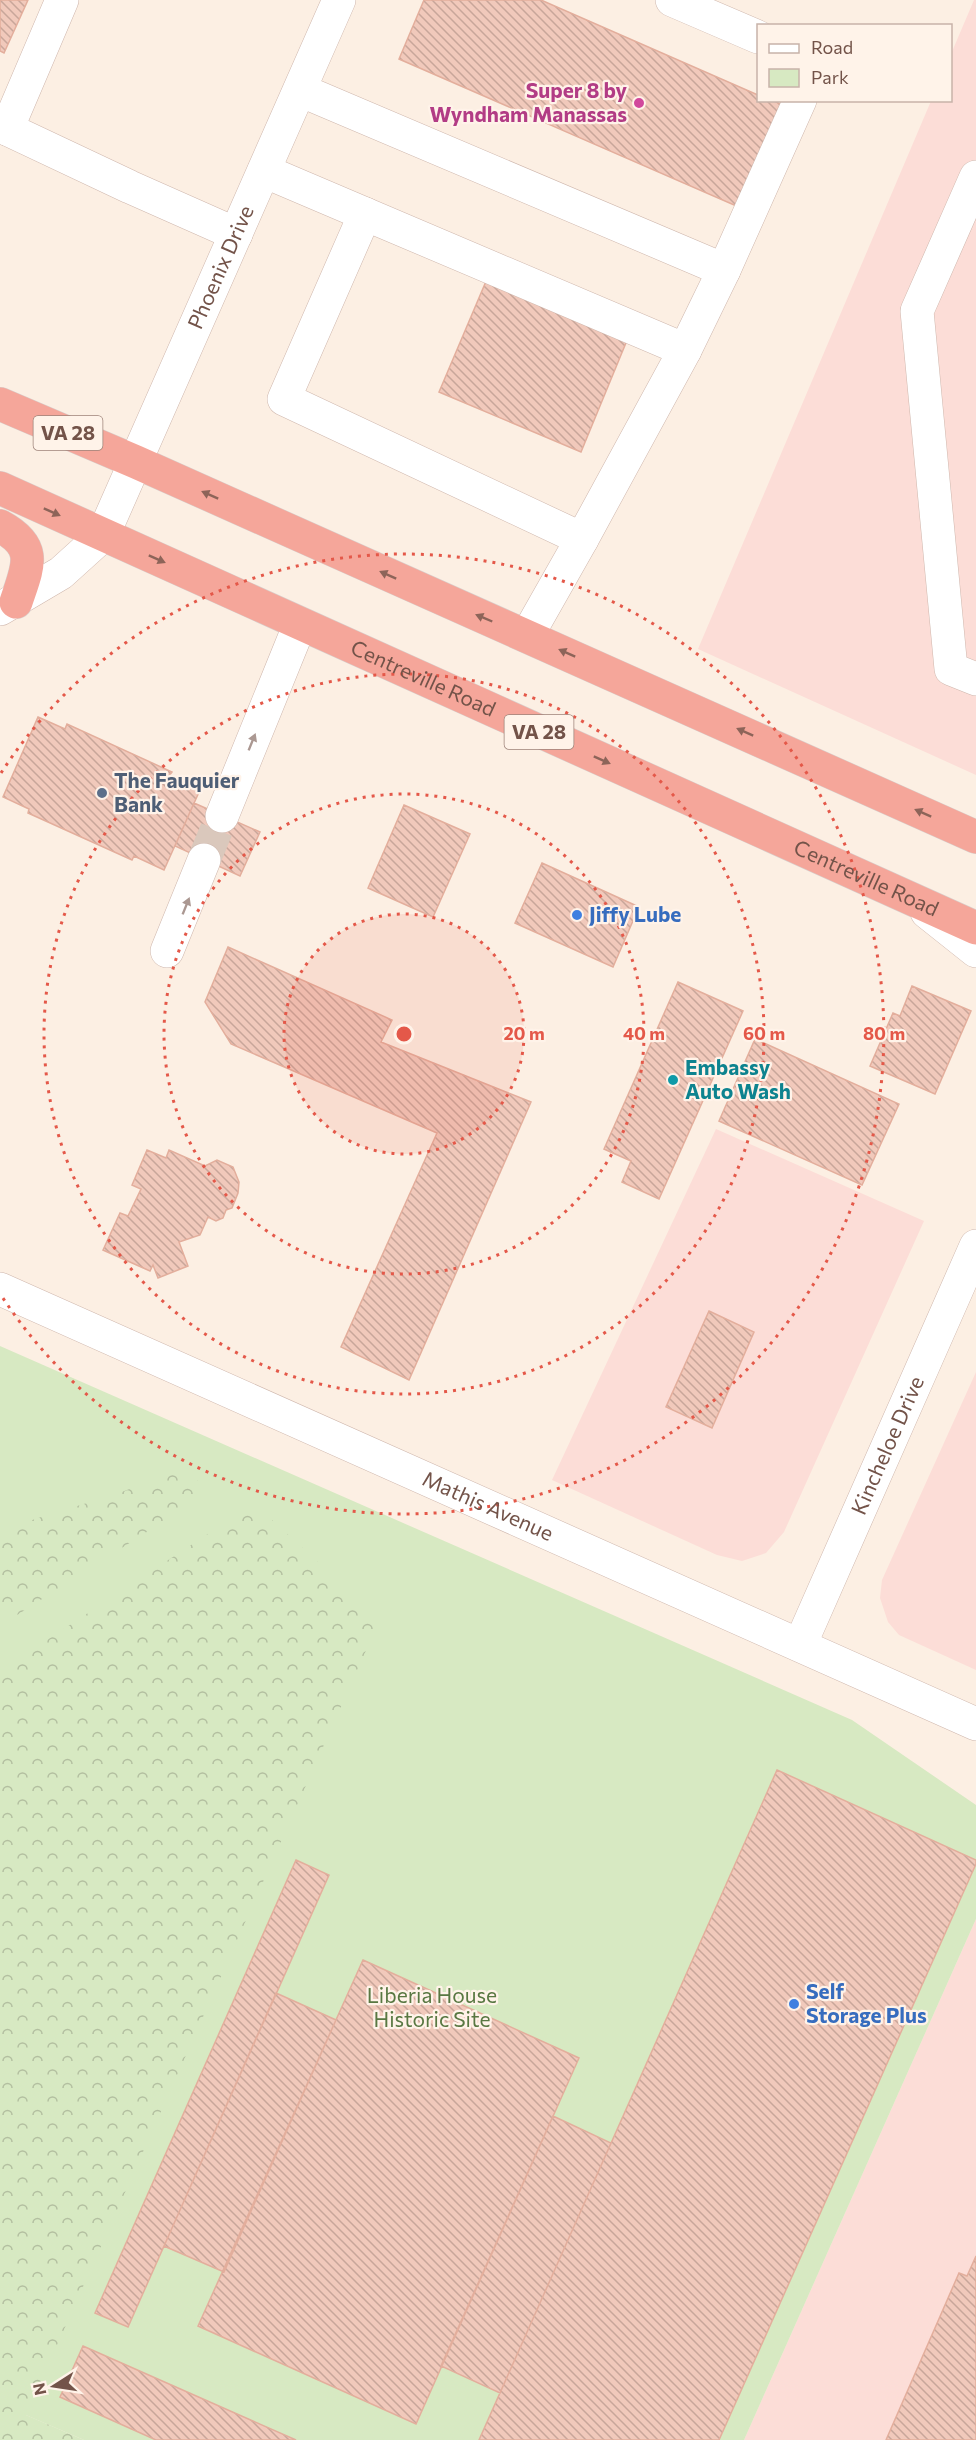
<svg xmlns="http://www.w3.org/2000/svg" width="976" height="2440" font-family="Commissioner,sans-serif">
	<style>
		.commercial { fill: #fcddd7 }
		.green { fill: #d7e9c2 }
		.forest { fill: url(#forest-crowns) }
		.building { fill: url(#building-back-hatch); stroke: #e3ae9c; stroke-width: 1.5 }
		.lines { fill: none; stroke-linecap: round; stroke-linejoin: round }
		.minor-tunnel { stroke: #dac8bc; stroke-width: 33; stroke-dasharray: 33 16; stroke-linecap: butt }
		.minor-casing { stroke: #cfb7ad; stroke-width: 34 }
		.highway-casing { stroke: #d8cfcc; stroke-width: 34 }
		.minor { stroke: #fff; stroke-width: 33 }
		.highway { stroke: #f5a69a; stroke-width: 33 }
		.oneway { fill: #8d6459 }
		.oneway2 { fill: #ab9892 }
		.ring { fill: none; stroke: #e45849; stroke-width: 3; stroke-dasharray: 3 6 }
		.hotel-dot { fill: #d1479c; stroke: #fff3e9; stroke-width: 2 }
		.service-dot { fill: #5c6f8a; stroke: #fff3e9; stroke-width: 2 }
		.shop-dot { fill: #3f7fe0; stroke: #fff3e9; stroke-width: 2 }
		.culture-dot { fill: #0f9aa8; stroke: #fff3e9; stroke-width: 2 }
		.labels { text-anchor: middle; stroke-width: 4.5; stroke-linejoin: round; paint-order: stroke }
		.shield { fill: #fff3e9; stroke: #9d8379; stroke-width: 1.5 }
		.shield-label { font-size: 20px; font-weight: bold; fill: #735349 }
		.hotel-label { font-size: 21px; font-weight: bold; fill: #b23c85; stroke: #fff3e9; text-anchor: end }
		.street-label { font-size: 21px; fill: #735349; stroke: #fff3e9 }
		.service-label { font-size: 21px; font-weight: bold; fill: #4e5e75; stroke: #fff3e9; text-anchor: start }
		.shop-label { font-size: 21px; font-weight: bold; fill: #366cbe; stroke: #fff3e9; text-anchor: start }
		.culture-label { font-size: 21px; font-weight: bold; fill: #0d838f; stroke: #fff3e9; text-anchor: start }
		.park-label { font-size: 21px; fill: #597842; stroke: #fff3e9 }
		.centre { fill: #e45849; stroke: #fff3e9; stroke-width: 3 }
		.ring-label { font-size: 18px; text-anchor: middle; font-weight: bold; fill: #e45849; stroke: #fff3e9; stroke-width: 4.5; stroke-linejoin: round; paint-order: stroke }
	</style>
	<defs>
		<pattern id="forest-crowns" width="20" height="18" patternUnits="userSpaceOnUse" patternTransform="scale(1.5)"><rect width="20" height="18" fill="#d7e9c2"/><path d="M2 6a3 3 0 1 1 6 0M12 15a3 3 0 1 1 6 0" fill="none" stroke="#b3bfa0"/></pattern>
		<pattern id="building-back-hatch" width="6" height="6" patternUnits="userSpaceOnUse" patternTransform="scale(1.5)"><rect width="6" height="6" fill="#f1c9bb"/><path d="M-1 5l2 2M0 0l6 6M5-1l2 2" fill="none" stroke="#c8a69a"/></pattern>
	</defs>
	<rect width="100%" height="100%" fill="#fcefe3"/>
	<path class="commercial" d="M 974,0 L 976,0 L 976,775 L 698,649 L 931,101 L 950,100 L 951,54 Z
		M 716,1129 L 924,1221 L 784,1532 L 766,1553 L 742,1561 L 717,1555 L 552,1480 Z
		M 976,1372 L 976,1670 L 899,1635 L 888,1622 L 880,1598 L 882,1580 Z
		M 976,1919 L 976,2440 L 744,2440 Z"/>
	<path class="green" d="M 0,1346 L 852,1720 L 976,1805 L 976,1919 L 744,2440 L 84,2440 L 0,2404 Z"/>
	<path class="forest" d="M 167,1472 L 186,1473 L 204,1485 L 206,1494 L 0,1626 L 0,1533 C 54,1508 114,1501 167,1472 Z
		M 260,1509 L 380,1619 L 26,2415 L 84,2440 L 0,2440 L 0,1671 L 244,1510 Z"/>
	<path class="building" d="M 0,0 L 28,0 L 4,53 L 0,51 Z
		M 424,0 L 541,0 L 758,95 L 758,100 L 772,100 L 785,106 L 741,208 L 399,59 Z
		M 487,279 L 628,338 L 581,452 L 439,392 Z
		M 38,717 L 65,729 L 67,724 L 172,772 L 169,776 L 200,790 L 164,870 L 134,856 L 132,860 L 28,813 L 29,809 L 3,797 Z
		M 194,803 L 260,832 L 240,876 L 175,846 Z
		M 404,805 L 470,834 L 433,917 L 368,888 Z
		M 542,863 L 639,907 L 613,967 L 515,923 Z
		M 228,947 L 392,1020 L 381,1042 L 531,1102 L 409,1380 L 341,1347 L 437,1133 L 231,1044 L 205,1002 Z
		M 678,982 L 743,1011 L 659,1199 L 622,1182 L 631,1161 L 604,1149 Z
		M 912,986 L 971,1011 L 935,1094 L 870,1066 L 893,1013 L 900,1016 Z
		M 755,1039 L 899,1104 L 862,1185 L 719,1121 Z
		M 147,1150 L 166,1158 L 169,1150 L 205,1166 L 217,1160 L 233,1167 L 239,1182 L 238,1193 L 232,1208 L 226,1210 L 223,1218 L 216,1221 L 208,1217 L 200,1235 L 179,1242 L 188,1266 L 158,1278 L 153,1265 L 150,1271 L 103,1250 L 120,1213 L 128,1216 L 141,1189 L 132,1185 Z
		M 709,1311 L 754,1332 L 712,1428 L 666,1407 Z
		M 777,1770 L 976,1860 L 976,1864 L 719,2440 L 479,2440 Z
		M 296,1860 L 329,1875 L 128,2327 L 95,2313 Z
		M 363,1960 L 579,2058 L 416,2424 L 198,2326 Z
		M 276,1993 L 336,2020 L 224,2272 L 164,2246 Z
		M 553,2116 L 611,2143 L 500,2393 L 441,2366 Z
		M 976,2256 L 976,2440 L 886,2440 L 959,2273 L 967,2276 Z
		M 83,2346 L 296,2440 L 156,2440 L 60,2397 Z"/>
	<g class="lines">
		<path class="minor-tunnel" d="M 204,860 L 222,816"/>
		<defs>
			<g id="minor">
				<path d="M 672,0 L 758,37"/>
				<path d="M 300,90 L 724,270 L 800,100"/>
				<path d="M 0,126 L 7,129 L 62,0"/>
				<path d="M 7,129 L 130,187 L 236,234"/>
				<path d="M 264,171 L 365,214 L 284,399 L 582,539 L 527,636"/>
				<path d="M 976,177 L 917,311 L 951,669 L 976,679"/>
				<path d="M 365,214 L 685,350 L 582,539"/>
				<path d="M 685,350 L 724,270"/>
				<path id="s1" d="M 0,609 L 61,573 L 103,535 L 339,0"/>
				<path d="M 222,816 L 300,624"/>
				<path d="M 927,912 L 976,951"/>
				<path d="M 167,951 L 204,860"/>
				<path id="s2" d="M 0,1289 L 976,1724"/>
				<path id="s3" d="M 800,1645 L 976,1246"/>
			</g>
			<g id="highway">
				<path d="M 0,404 L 136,462 L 976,837"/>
				<path id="s4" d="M 0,488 L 976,928"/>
				<path d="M 0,526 C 39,547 28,566 16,602"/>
			</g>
		</defs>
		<use href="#minor" class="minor-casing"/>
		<use href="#highway" class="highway-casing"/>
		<use href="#minor" class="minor"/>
		<use href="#highway" class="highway"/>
	</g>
	<defs><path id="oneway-solid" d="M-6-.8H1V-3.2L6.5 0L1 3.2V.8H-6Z" transform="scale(1.5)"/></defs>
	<g class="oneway">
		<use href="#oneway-solid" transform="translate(210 495) rotate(-156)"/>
		<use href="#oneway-solid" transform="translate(52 512) rotate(24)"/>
		<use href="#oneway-solid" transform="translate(157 559) rotate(24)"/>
		<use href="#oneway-solid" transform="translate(388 575) rotate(-156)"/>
		<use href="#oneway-solid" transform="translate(484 618) rotate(-157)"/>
		<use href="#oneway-solid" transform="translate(567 653) rotate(-156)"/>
		<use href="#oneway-solid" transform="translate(745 732) rotate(-156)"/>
		<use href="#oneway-solid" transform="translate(602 760) rotate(24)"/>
		<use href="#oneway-solid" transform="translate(923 813) rotate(-156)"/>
	</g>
	<g class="oneway2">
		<use href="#oneway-solid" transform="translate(252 742) rotate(-68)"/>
		<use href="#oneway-solid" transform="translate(186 906) rotate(-68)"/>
	</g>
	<circle cx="404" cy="1034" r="120" fill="#e45849" fill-opacity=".12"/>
	<g class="ring">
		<circle cx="404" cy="1034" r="120"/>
		<circle cx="404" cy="1034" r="240"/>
		<circle cx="404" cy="1034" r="360"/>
		<path d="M1 773A480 480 0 1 1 1 1295"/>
	</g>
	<circle class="hotel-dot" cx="639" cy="103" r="6"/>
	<circle class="service-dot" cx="102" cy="793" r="6"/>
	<g class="shop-dot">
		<circle cx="577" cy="915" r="6"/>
		<circle cx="794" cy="2004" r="6"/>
	</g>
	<circle class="culture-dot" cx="673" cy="1080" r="6"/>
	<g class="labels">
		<g class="shield">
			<rect x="33.5" y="416" width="69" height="34" rx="4.5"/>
			<rect x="504.5" y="715" width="69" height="34" rx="4.5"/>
		</g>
		<g class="shield-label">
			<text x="68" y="440">VA 28</text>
			<text x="539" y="739">VA 28</text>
		</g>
		<g class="hotel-label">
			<text x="627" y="98">Super 8 by<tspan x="627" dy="24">Wyndham Manassas</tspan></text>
		</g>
		<g class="street-label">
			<text dy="7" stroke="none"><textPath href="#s1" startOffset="420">Phoenix Drive</textPath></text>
			<text dy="7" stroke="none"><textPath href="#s4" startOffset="464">Centreville Road</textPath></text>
			<text dy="7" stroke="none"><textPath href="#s4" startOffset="950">Centreville Road</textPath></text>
			<text dy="7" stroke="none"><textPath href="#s3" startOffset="218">Kincheloe Drive</textPath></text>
			<text dy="7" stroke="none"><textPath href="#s2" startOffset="534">Mathis Avenue</textPath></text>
		</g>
		<g class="service-label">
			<text x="114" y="788">The Fauquier<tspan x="114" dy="24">Bank</tspan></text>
		</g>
		<g class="shop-label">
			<text x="589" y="922">Jiffy Lube</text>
			<text x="806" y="1999">Self<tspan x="806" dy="24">Storage Plus</tspan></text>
		</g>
		<g class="culture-label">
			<text x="685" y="1075">Embassy<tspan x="685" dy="24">Auto Wash</tspan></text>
		</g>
		<g class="park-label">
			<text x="432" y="2003">Liberia House<tspan x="432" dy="24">Historic Site</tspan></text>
		</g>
	</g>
	<circle cx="404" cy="1034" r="9" class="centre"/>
	<g class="ring-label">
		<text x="524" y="1040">20 m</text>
		<text x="644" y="1040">40 m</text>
		<text x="764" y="1040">60 m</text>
		<text x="884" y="1040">80 m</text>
	</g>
	<rect x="757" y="24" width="195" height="78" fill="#fff3e9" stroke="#c7b3a9" stroke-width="1.5"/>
	<rect x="769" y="44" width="30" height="9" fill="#ffffff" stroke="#c7b3a9" stroke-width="1.5"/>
	<text x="811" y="54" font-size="18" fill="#735349">Road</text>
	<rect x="769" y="69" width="30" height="18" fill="#d7e9c2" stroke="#c7b3a9" stroke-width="1.5"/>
	<text x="811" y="84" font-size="18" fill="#735349">Park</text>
	<g transform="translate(54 2386) rotate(258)" stroke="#fff3e9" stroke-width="4.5" paint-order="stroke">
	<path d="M0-4.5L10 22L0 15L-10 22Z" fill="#735349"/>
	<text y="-9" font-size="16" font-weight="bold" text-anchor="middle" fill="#735349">N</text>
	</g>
</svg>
